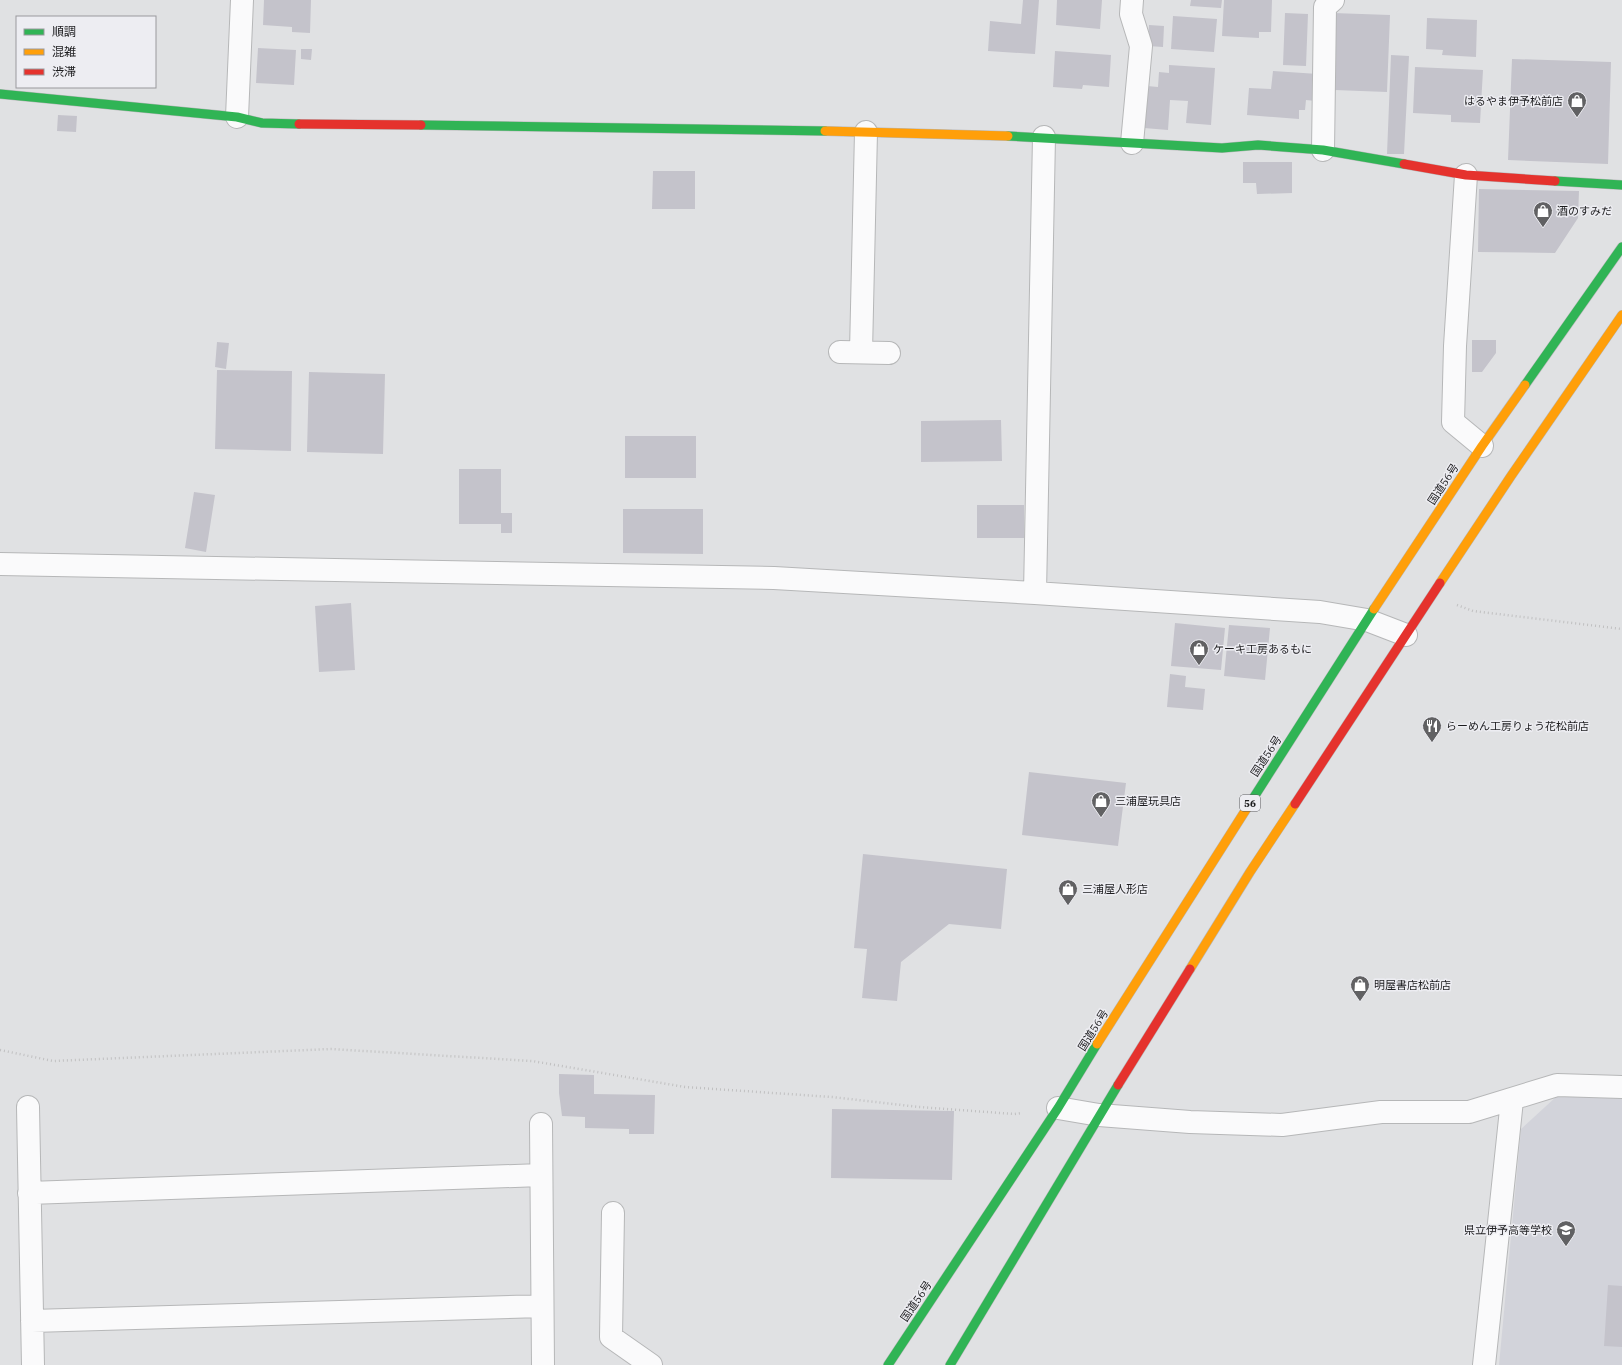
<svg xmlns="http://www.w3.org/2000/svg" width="1622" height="1365" font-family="'IBM Plex Serif','Noto Sans JP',serif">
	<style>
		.built { fill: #d2d3da }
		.building { fill: #c4c3cb }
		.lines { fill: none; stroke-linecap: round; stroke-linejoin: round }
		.street-casing { stroke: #b6b7b8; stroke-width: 24 }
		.fast-casing { stroke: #b6b7b8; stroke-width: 10 }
		.slow-casing { stroke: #b6b7b8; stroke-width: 10 }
		.jam-casing { stroke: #b6b7b8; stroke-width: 10 }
		.path { stroke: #c0c0c1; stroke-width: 2.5; stroke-dasharray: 1 3; stroke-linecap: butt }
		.street { stroke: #fafafb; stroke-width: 22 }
		.fast { stroke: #30b455; stroke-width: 9 }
		.slow { stroke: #ff9f0a; stroke-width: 9 }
		.jam { stroke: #e5322d; stroke-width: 9 }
		.labels { text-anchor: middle; stroke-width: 3; stroke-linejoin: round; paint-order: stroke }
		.shield { fill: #ededf2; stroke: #5b5b5e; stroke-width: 1 }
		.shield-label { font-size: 10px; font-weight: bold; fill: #1c1c1e }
		.poi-label { font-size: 11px; fill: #1c1c1e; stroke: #ededf2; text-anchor: start }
		.street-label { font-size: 11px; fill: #1c1c1e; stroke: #ededf2 }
	</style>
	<rect width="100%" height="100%" fill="#e0e1e3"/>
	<path class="built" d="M 1557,1096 L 1622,1098 L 1622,1365 L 1499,1365 L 1521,1129 Z"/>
	<path class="building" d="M 264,0 L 311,0 L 310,33 L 292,32 L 292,27 L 263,25 Z
		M 1023,0 L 1039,0 L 1035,54 L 988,51 L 990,21 L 1021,24 Z
		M 1057,0 L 1102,0 L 1100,29 L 1056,25 Z
		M 1191,0 L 1222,0 L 1221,8 L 1190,6 Z
		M 1224,0 L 1272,0 L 1271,32 L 1259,32 L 1259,38 L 1222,36 Z
		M 1285,13 L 1308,14 L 1306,66 L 1283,65 Z
		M 1333,13 L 1390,15 L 1387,92 L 1335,90 L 1336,62 L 1331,62 Z
		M 1173,16 L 1217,19 L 1214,52 L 1171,49 Z
		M 1427,18 L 1477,20 L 1476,57 L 1442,55 L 1443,50 L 1426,49 Z
		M 1149,25 L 1164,26 L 1163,47 L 1148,46 Z
		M 258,48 L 296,50 L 294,85 L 256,83 Z
		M 301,49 L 312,49 L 311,60 L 301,59 Z
		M 1055,51 L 1111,55 L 1109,87 L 1083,85 L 1082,89 L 1053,87 Z
		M 1391,55 L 1409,56 L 1404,154 L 1387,154 Z
		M 1512,59 L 1611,62 L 1608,164 L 1508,160 Z
		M 1169,65 L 1215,68 L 1211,125 L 1186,123 L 1188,101 L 1170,100 L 1168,130 L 1144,128 L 1147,86 L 1158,87 L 1159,72 L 1169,73 Z
		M 1415,67 L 1483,70 L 1480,123 L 1451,122 L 1451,115 L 1413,113 Z
		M 1273,71 L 1318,74 L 1316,101 L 1306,100 L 1305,110 L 1299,110 L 1299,119 L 1247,115 L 1249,88 L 1271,89 Z
		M 58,115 L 77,116 L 76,132 L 57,131 Z
		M 1243,162 L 1292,162 L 1292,193 L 1257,194 L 1256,183 L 1243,183 Z
		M 653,171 L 695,171 L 695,209 L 652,209 Z
		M 1479,189 L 1579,191 L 1578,218 L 1555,253 L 1478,252 Z
		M 1472,340 L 1496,340 L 1496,353 L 1482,372 L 1472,372 Z
		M 217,342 L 229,343 L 226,369 L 215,367 Z
		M 217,370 L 292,371 L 291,451 L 215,449 Z
		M 309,372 L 385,374 L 383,454 L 307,452 Z
		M 1001,420 L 1002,461 L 921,462 L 921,421 Z
		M 625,436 L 696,436 L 696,478 L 625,478 Z
		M 459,469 L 501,469 L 501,513 L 512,513 L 512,533 L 501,533 L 501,524 L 459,524 Z
		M 194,492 L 215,495 L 206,552 L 185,548 Z
		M 977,505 L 1024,505 L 1024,538 L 977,538 Z
		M 623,509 L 703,509 L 703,554 L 623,553 Z
		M 351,603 L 355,670 L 319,672 L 315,606 Z
		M 1175,623 L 1225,628 L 1221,670 L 1171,666 Z
		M 1229,625 L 1270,628 L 1265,680 L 1224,676 Z
		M 1170,674 L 1186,676 L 1185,687 L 1205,689 L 1203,710 L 1167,707 Z
		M 1029,772 L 1126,783 L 1118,846 L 1022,835 Z
		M 863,854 L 1007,869 L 1001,929 L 949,924 L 901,962 L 897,1001 L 862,998 L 867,949 L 854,948 Z
		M 559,1074 L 594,1075 L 594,1094 L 655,1095 L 654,1134 L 629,1134 L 629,1129 L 585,1128 L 585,1117 L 562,1116 L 559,1093 Z
		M 832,1109 L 954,1111 L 952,1180 L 831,1178 Z
		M 1608,1285 L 1622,1286 L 1622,1347 L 1604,1346 Z"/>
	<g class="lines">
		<defs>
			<path id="street" d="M 1132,0 L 1131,14 L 1141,46 L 1132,143
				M 237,117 L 242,0
				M 1323,150 L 1325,7 L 1333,0
				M 1466,175 L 1455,346 L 1453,422 L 1482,446
				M 840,352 L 889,353
				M 861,352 L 866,132
				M 0,564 L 774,578 L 1035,593 L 1320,612 L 1367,620 L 1406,635
				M 1035,593 L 1044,137
				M 28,1107 L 33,1365
				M 1058,1108 L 1099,1115 L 1190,1122 L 1282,1125 L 1381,1112 L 1469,1112 L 1557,1085 L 1622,1087
				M 541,1124 L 543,1365
				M 29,1193 L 541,1175
				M 613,1213 L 611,1337 L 651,1365
				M 32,1321 L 542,1306
				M 1484,1365 L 1512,1100"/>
			<path id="fast" d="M 0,94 L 237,117 L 262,123 L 299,124
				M 421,125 L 825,131
				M 1008,136 L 1222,148 L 1258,145 L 1323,150 L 1404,164
				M 1555,181 L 1622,185
				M 1525,385 L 1622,247
				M 1247,808 L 1374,609
				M 888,1365 L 1058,1108 L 1097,1044
				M 950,1365 L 1118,1085"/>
			<path id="slow" d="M 825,131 L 1008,136
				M 1440,583 L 1511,476 L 1622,315
				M 1374,609 L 1482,446 L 1525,385
				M 1190,969 L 1250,872 L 1295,804
				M 1097,1044 L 1247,808"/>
			<path id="jam" d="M 299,124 L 421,125
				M 1404,164 L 1466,175 L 1555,181
				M 1295,804 L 1440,583
				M 1118,1085 L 1190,969"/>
		</defs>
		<use href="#street" class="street-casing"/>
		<use href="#fast" class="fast-casing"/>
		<use href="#slow" class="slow-casing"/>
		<use href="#jam" class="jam-casing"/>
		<path class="path" d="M 1457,605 L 1473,611 L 1622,629
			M 0,1050 L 53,1061 L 331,1049 L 532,1061 L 685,1087 L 832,1097 L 919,1107 L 1014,1114 L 1022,1113"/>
		<use href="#street" class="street"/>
		<use href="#fast" class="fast"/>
		<use href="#slow" class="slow"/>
		<use href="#jam" class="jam"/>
	</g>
	<defs>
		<symbol id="shop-pin" viewBox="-11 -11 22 30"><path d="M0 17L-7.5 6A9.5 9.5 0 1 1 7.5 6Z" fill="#616163" stroke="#ededf2"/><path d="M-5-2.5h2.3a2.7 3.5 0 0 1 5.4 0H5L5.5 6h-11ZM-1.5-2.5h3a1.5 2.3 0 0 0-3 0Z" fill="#fff"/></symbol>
		<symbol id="restaurant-pin" viewBox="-11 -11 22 30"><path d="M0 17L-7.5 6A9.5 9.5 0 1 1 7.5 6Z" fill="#616163" stroke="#ededf2"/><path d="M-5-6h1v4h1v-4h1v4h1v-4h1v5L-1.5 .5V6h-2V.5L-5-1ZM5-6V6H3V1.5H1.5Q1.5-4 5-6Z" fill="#fff"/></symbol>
		<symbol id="school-pin" viewBox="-11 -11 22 30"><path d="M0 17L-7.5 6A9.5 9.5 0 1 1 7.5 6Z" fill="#616163" stroke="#ededf2"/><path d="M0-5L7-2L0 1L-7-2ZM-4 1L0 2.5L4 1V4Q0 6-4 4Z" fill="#fff"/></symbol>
	</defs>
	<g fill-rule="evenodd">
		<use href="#shop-pin" x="1566" y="90" width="22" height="30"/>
		<use href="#shop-pin" x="1532" y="200" width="22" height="30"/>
		<use href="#shop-pin" x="1188" y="638" width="22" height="30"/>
		<use href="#restaurant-pin" x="1421" y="715" width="22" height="30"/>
		<use href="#shop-pin" x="1090" y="790" width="22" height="30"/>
		<use href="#shop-pin" x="1057" y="878" width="22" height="30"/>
		<use href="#shop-pin" x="1349" y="974" width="22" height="30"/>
		<use href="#school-pin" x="1555" y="1219" width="22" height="30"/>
	</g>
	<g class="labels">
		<rect class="shield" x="1240" y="795" width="20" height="16" rx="3"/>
		<g class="shield-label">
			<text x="1250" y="807">56</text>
		</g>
		<g class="poi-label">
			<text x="1563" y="105" text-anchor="end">はるやま伊予松前店</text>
			<text x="1557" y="215">酒のすみだ</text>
			<text x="1213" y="653">ケーキ工房あるもに</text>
			<text x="1446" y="730">らーめん工房りょう花松前店</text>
			<text x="1115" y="805">三浦屋玩具店</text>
			<text x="1082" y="893">三浦屋人形店</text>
			<text x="1374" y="989">明屋書店松前店</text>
			<text x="1552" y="1234" text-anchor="end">県立伊予高等学校</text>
		</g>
		<g class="street-label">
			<text transform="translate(1443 484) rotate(-57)" y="4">国道56号</text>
			<text transform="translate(1266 756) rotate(-57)" y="4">国道56号</text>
			<text transform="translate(1093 1030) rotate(-58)" y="4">国道56号</text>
			<text transform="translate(916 1301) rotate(-56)" y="4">国道56号</text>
		</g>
	</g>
	<rect x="16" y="16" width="140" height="72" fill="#ededf2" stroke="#99999d"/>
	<rect x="24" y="29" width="20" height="6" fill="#30b455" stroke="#99999d"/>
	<text x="52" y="36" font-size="12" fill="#1c1c1e">順調</text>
	<rect x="24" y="49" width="20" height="6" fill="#ff9f0a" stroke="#99999d"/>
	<text x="52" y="56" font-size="12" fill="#1c1c1e">混雑</text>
	<rect x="24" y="69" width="20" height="6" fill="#e5322d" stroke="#99999d"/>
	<text x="52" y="76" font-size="12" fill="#1c1c1e">渋滞</text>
</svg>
